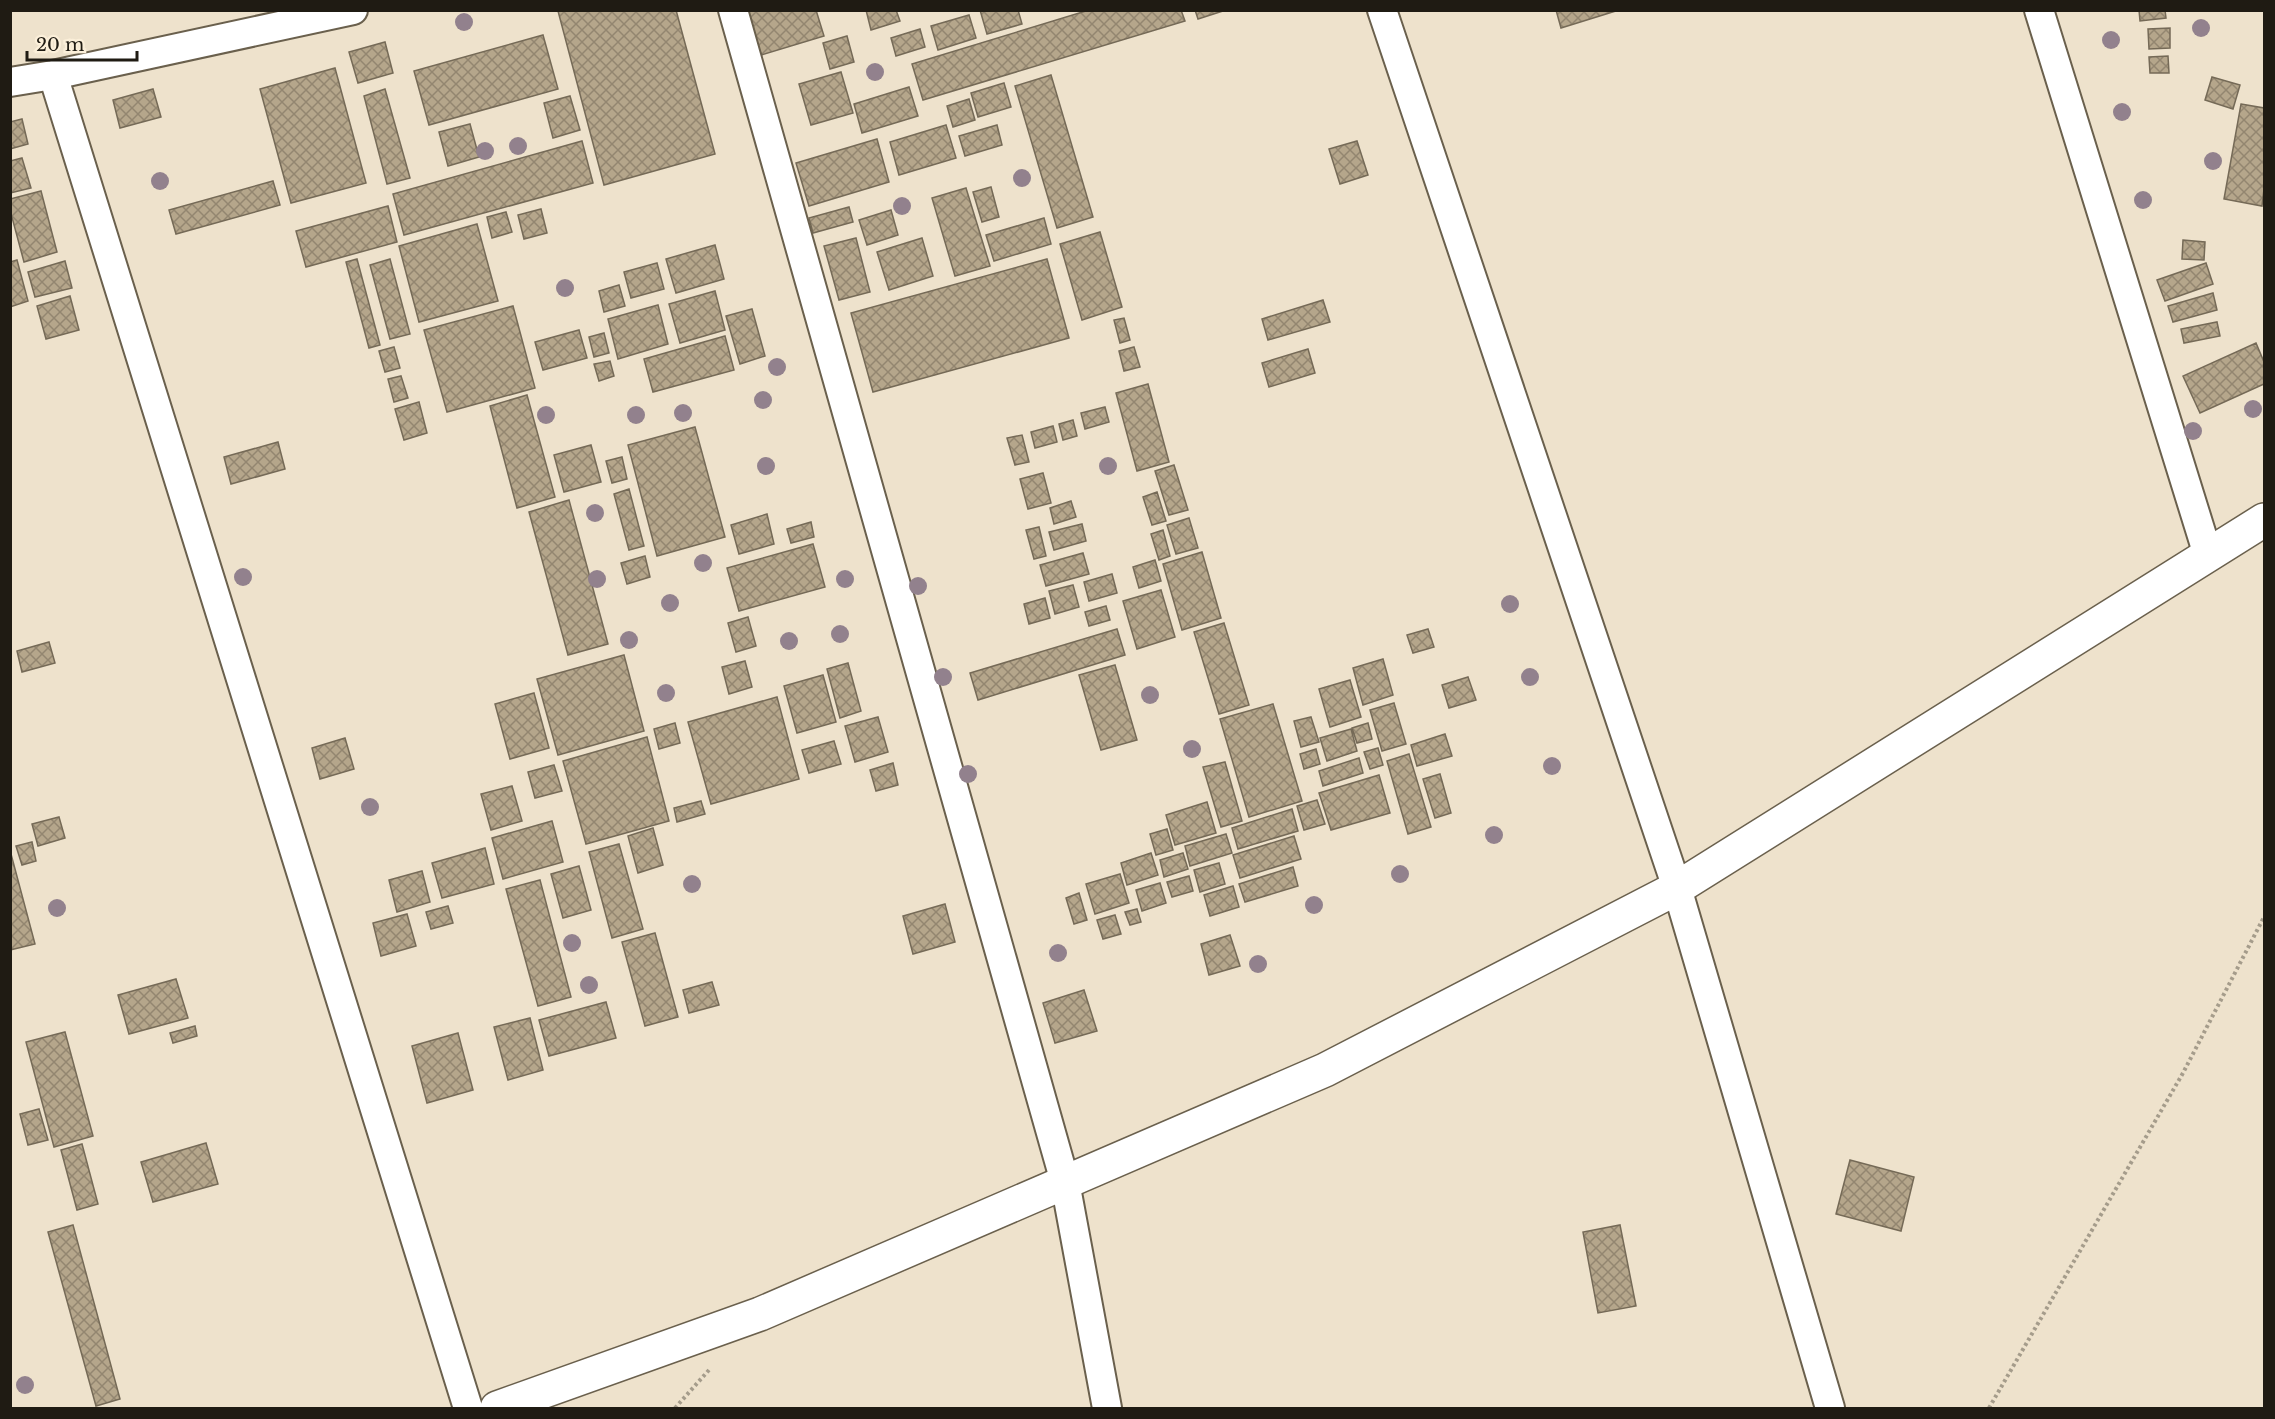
<svg xmlns="http://www.w3.org/2000/svg" width="2275" height="1419" font-family="'Libre Baskerville',serif">
	<style>
		.building { fill: url(#building-cross-hatch); stroke: #756a57; stroke-width: 1.5 }
		.lines { fill: none; stroke-linecap: round; stroke-linejoin: round }
		.street-casing { stroke: #6a604d; stroke-width: 32 }
		.primary-casing { stroke: #6a604d; stroke-width: 36 }
		.path { stroke: #a59c8b; stroke-width: 4; stroke-dasharray: 3 3; stroke-linecap: butt }
		.street { stroke: #fff; stroke-width: 28 }
		.primary { stroke: #fff; stroke-width: 33 }
		.tree { fill: #92818d }
	</style>
	<defs>
		<pattern id="building-cross-hatch" width="8" height="8" patternUnits="userSpaceOnUse" patternTransform="scale(1.5)"><rect width="8" height="8" fill="#b5a68b"/><path d="M0 0l8 8M0 8l8-8" fill="none" stroke="#938670"/></pattern>
	</defs>
	<rect width="100%" height="100%" fill="#eee2cc"/>
	<path class="building" d="M 676,10 L 715,154 L 604,185 L 558,11 Z
		M 747,10 L 816,10 L 824,36 L 761,55 Z
		M 866,10 L 896,10 L 900,21 L 871,30 Z
		M 980,10 L 1018,10 L 1022,24 L 987,34 Z
		M 1089,10 L 1181,10 L 1185,21 L 923,100 L 912,64 Z
		M 1195,10 L 1226,10 L 1198,19 Z
		M 1556,10 L 1619,10 L 1561,28 Z
		M 2139,10 L 2165,10 L 2166,18 L 2140,21 Z
		M 969,15 L 976,38 L 938,50 L 931,26 Z
		M 2170,28 L 2170,48 L 2149,49 L 2148,29 Z
		M 920,29 L 925,47 L 896,56 L 891,38 Z
		M 543,35 L 558,89 L 429,125 L 414,71 Z
		M 847,36 L 854,62 L 830,69 L 823,43 Z
		M 385,42 L 393,73 L 358,83 L 349,52 Z
		M 2168,56 L 2169,73 L 2150,73 L 2149,57 Z
		M 335,68 L 366,183 L 291,203 L 260,89 Z
		M 841,72 L 853,113 L 811,125 L 799,84 Z
		M 1051,75 L 1093,217 L 1057,228 L 1015,86 Z
		M 2212,77 L 2240,85 L 2233,109 L 2205,100 Z
		M 1004,83 L 1011,107 L 978,117 L 971,93 Z
		M 909,87 L 918,116 L 862,133 L 854,104 Z
		M 153,89 L 161,117 L 120,128 L 113,100 Z
		M 385,89 L 410,178 L 387,184 L 364,96 Z
		M 570,96 L 580,130 L 553,138 L 544,103 Z
		M 969,99 L 975,120 L 953,127 L 947,106 Z
		M 2241,104 L 2264,108 L 2264,189 L 2262,206 L 2224,199 Z
		M 22,119 L 28,144 L 10,149 L 10,122 Z
		M 470,124 L 479,157 L 448,166 L 439,132 Z
		M 946,125 L 956,158 L 899,175 L 890,142 Z
		M 997,125 L 1002,145 L 965,156 L 959,136 Z
		M 877,139 L 889,182 L 809,206 L 796,163 Z
		M 582,141 L 593,183 L 404,235 L 393,194 Z
		M 1357,141 L 1368,175 L 1340,184 L 1329,149 Z
		M 22,158 L 31,188 L 10,193 L 10,161 Z
		M 273,181 L 280,205 L 176,234 L 169,210 Z
		M 991,187 L 999,217 L 982,222 L 973,192 Z
		M 966,188 L 990,266 L 955,276 L 932,198 Z
		M 41,191 L 57,252 L 24,262 L 10,210 L 10,199 Z
		M 388,206 L 397,242 L 306,267 L 296,231 Z
		M 849,207 L 853,222 L 813,233 L 809,218 Z
		M 541,209 L 547,233 L 524,239 L 518,215 Z
		M 891,210 L 898,235 L 867,245 L 859,220 Z
		M 506,212 L 512,232 L 492,238 L 487,217 Z
		M 1044,218 L 1051,244 L 994,261 L 986,235 Z
		M 477,224 L 498,301 L 419,322 L 399,246 Z
		M 1100,232 L 1122,307 L 1082,320 L 1060,244 Z
		M 856,238 L 870,292 L 839,300 L 824,246 Z
		M 922,238 L 933,276 L 889,290 L 877,252 Z
		M 2183,240 L 2205,242 L 2204,260 L 2182,259 Z
		M 715,245 L 724,279 L 676,293 L 666,259 Z
		M 357,259 L 380,345 L 369,348 L 346,262 Z
		M 390,259 L 410,334 L 390,339 L 370,265 Z
		M 1047,259 L 1069,338 L 873,392 L 851,313 Z
		M 17,260 L 28,301 L 10,307 L 10,262 Z
		M 65,261 L 72,288 L 35,297 L 28,272 Z
		M 657,263 L 664,289 L 631,298 L 624,272 Z
		M 2206,263 L 2213,284 L 2165,301 L 2157,280 Z
		M 619,285 L 625,306 L 604,312 L 599,291 Z
		M 715,291 L 725,330 L 680,343 L 669,304 Z
		M 2213,293 L 2217,310 L 2173,322 L 2168,306 Z
		M 70,296 L 79,330 L 46,339 L 37,306 Z
		M 1323,300 L 1330,322 L 1268,340 L 1262,319 Z
		M 658,305 L 668,344 L 618,359 L 608,319 Z
		M 513,306 L 535,388 L 447,412 L 424,330 Z
		M 752,309 L 765,356 L 740,364 L 726,316 Z
		M 1124,318 L 1130,340 L 1120,343 L 1114,320 Z
		M 2217,322 L 2220,336 L 2184,343 L 2181,329 Z
		M 579,330 L 587,358 L 543,370 L 535,342 Z
		M 604,333 L 609,353 L 594,357 L 589,337 Z
		M 725,336 L 734,370 L 653,392 L 644,359 Z
		M 2256,343 L 2264,362 L 2264,384 L 2200,413 L 2183,376 Z
		M 394,347 L 400,368 L 385,372 L 379,351 Z
		M 1134,347 L 1140,367 L 1124,371 L 1119,351 Z
		M 1308,349 L 1315,373 L 1269,387 L 1262,363 Z
		M 610,361 L 614,376 L 599,381 L 594,364 Z
		M 401,376 L 408,398 L 394,402 L 388,379 Z
		M 1148,384 L 1169,462 L 1137,471 L 1116,393 Z
		M 527,395 L 555,497 L 517,508 L 490,406 Z
		M 419,402 L 427,433 L 404,440 L 395,409 Z
		M 1105,407 L 1109,422 L 1085,429 L 1081,413 Z
		M 1073,420 L 1077,436 L 1063,440 L 1059,424 Z
		M 1053,426 L 1057,442 L 1035,448 L 1031,432 Z
		M 695,427 L 725,537 L 657,556 L 628,445 Z
		M 1022,435 L 1029,462 L 1015,465 L 1007,438 Z
		M 278,442 L 285,469 L 231,484 L 224,457 Z
		M 591,445 L 601,482 L 564,492 L 554,455 Z
		M 622,457 L 627,479 L 612,483 L 606,461 Z
		M 1174,465 L 1188,510 L 1169,515 L 1155,471 Z
		M 1043,473 L 1051,503 L 1028,509 L 1020,479 Z
		M 629,489 L 644,546 L 629,550 L 614,494 Z
		M 1157,492 L 1166,521 L 1152,525 L 1143,497 Z
		M 569,500 L 608,644 L 568,655 L 529,512 Z
		M 1071,501 L 1076,517 L 1054,524 L 1050,508 Z
		M 767,514 L 774,544 L 739,554 L 731,525 Z
		M 1189,518 L 1198,548 L 1176,554 L 1167,525 Z
		M 811,522 L 814,537 L 791,543 L 787,529 Z
		M 1082,524 L 1086,541 L 1054,550 L 1049,532 Z
		M 1039,527 L 1046,556 L 1034,559 L 1026,530 Z
		M 1163,530 L 1170,556 L 1159,560 L 1151,534 Z
		M 813,544 L 825,587 L 739,611 L 727,568 Z
		M 1202,552 L 1221,618 L 1182,630 L 1163,564 Z
		M 1083,553 L 1089,574 L 1046,586 L 1040,565 Z
		M 645,556 L 650,577 L 627,584 L 621,563 Z
		M 1155,560 L 1161,581 L 1139,588 L 1133,567 Z
		M 1112,574 L 1117,593 L 1089,601 L 1084,582 Z
		M 1073,585 L 1079,607 L 1055,614 L 1049,591 Z
		M 1161,590 L 1175,637 L 1137,649 L 1123,601 Z
		M 1045,598 L 1050,618 L 1029,624 L 1024,604 Z
		M 1106,606 L 1110,620 L 1089,626 L 1085,612 Z
		M 748,617 L 756,646 L 736,652 L 728,623 Z
		M 1224,623 L 1249,705 L 1219,714 L 1194,632 Z
		M 1117,629 L 1125,655 L 978,700 L 970,673 Z
		M 1428,629 L 1434,647 L 1413,653 L 1407,635 Z
		M 49,642 L 55,663 L 22,672 L 17,651 Z
		M 624,655 L 644,731 L 558,755 L 537,679 Z
		M 1383,659 L 1393,695 L 1363,705 L 1353,668 Z
		M 745,661 L 752,687 L 729,694 L 722,667 Z
		M 848,663 L 861,711 L 840,718 L 827,669 Z
		M 1115,665 L 1137,740 L 1101,750 L 1079,675 Z
		M 823,675 L 836,722 L 797,733 L 784,686 Z
		M 1468,677 L 1476,700 L 1449,708 L 1442,685 Z
		M 1350,680 L 1361,717 L 1330,727 L 1319,689 Z
		M 534,693 L 549,748 L 510,759 L 495,704 Z
		M 777,697 L 799,779 L 711,804 L 688,722 Z
		M 1394,703 L 1406,744 L 1382,751 L 1370,710 Z
		M 1273,704 L 1302,801 L 1249,817 L 1220,719 Z
		M 878,717 L 888,752 L 855,762 L 845,726 Z
		M 1311,717 L 1319,742 L 1301,747 L 1294,721 Z
		M 675,723 L 680,743 L 659,749 L 654,729 Z
		M 1368,723 L 1372,739 L 1357,743 L 1352,728 Z
		M 1351,729 L 1357,751 L 1327,761 L 1320,738 Z
		M 1445,734 L 1452,756 L 1417,766 L 1411,745 Z
		M 647,737 L 669,821 L 586,844 L 563,761 Z
		M 345,738 L 354,769 L 320,779 L 312,748 Z
		M 834,741 L 841,764 L 809,773 L 802,750 Z
		M 1378,748 L 1383,765 L 1370,769 L 1364,752 Z
		M 1316,749 L 1320,764 L 1304,769 L 1300,754 Z
		M 1409,754 L 1431,827 L 1408,834 L 1387,761 Z
		M 1359,758 L 1363,773 L 1323,786 L 1319,771 Z
		M 1225,762 L 1242,821 L 1221,827 L 1203,767 Z
		M 893,763 L 898,785 L 876,791 L 870,770 Z
		M 554,765 L 562,791 L 535,798 L 528,772 Z
		M 1440,774 L 1451,813 L 1435,818 L 1423,779 Z
		M 1379,775 L 1390,813 L 1331,830 L 1319,793 Z
		M 512,786 L 522,821 L 491,830 L 481,794 Z
		M 1317,800 L 1325,824 L 1304,830 L 1297,806 Z
		M 701,801 L 705,814 L 677,822 L 674,808 Z
		M 1207,802 L 1216,833 L 1175,845 L 1166,815 Z
		M 1292,809 L 1298,831 L 1238,849 L 1232,828 Z
		M 59,817 L 65,838 L 38,846 L 32,824 Z
		M 552,821 L 563,862 L 503,879 L 492,838 Z
		M 653,828 L 663,865 L 638,873 L 628,836 Z
		M 1167,829 L 1173,850 L 1156,855 L 1150,834 Z
		M 1226,834 L 1232,853 L 1190,866 L 1185,846 Z
		M 1294,836 L 1301,859 L 1240,878 L 1233,855 Z
		M 32,842 L 36,861 L 22,865 L 16,846 Z
		M 619,844 L 643,929 L 612,938 L 589,852 Z
		M 485,848 L 494,884 L 442,898 L 432,863 Z
		M 1151,853 L 1158,875 L 1127,885 L 1121,863 Z
		M 1183,853 L 1188,869 L 1164,877 L 1160,860 Z
		M 11,854 L 35,944 L 10,950 L 10,855 Z
		M 1219,863 L 1225,884 L 1200,892 L 1194,870 Z
		M 579,866 L 591,910 L 563,918 L 551,874 Z
		M 1293,867 L 1298,886 L 1245,902 L 1239,884 Z
		M 422,871 L 430,902 L 397,912 L 389,880 Z
		M 1120,874 L 1129,903 L 1095,914 L 1086,884 Z
		M 1189,876 L 1193,891 L 1172,897 L 1167,882 Z
		M 540,880 L 571,997 L 538,1006 L 506,889 Z
		M 1160,883 L 1166,903 L 1142,911 L 1136,890 Z
		M 1233,886 L 1239,907 L 1210,916 L 1204,895 Z
		M 1079,893 L 1087,920 L 1074,924 L 1066,898 Z
		M 945,904 L 955,942 L 913,954 L 903,916 Z
		M 448,906 L 453,923 L 431,929 L 426,912 Z
		M 1137,909 L 1141,922 L 1130,925 L 1125,912 Z
		M 407,914 L 416,946 L 381,956 L 373,923 Z
		M 1115,915 L 1121,934 L 1103,939 L 1097,920 Z
		M 655,933 L 678,1017 L 645,1026 L 622,942 Z
		M 1230,935 L 1240,966 L 1209,975 L 1201,944 Z
		M 176,979 L 188,1018 L 129,1034 L 118,995 Z
		M 712,982 L 719,1005 L 689,1013 L 683,990 Z
		M 1084,990 L 1097,1031 L 1055,1043 L 1043,1003 Z
		M 606,1002 L 616,1038 L 549,1056 L 539,1020 Z
		M 530,1018 L 543,1070 L 508,1080 L 494,1027 Z
		M 195,1026 L 197,1036 L 173,1043 L 170,1033 Z
		M 65,1032 L 93,1136 L 54,1147 L 26,1042 Z
		M 458,1033 L 473,1090 L 427,1103 L 412,1046 Z
		M 39,1109 L 48,1140 L 28,1145 L 20,1114 Z
		M 206,1143 L 218,1184 L 153,1202 L 141,1162 Z
		M 82,1144 L 98,1204 L 77,1210 L 61,1150 Z
		M 1850,1160 L 1914,1177 L 1901,1231 L 1836,1214 Z
		M 73,1225 L 120,1399 L 96,1406 L 48,1232 Z
		M 1620,1225 L 1636,1306 L 1598,1313 L 1583,1232 Z"/>
	<g class="lines">
		<defs>
			<path id="street" d="M 733,10 L 1065,1182 L 1107,1408
				M 1382,10 L 1677,888 L 1830,1408
				M 2039,10 L 2208,555
				M 53,75 L 468,1408
				M 10,82 L 53,75 L 353,10"/>
			<path id="primary" d="M 497,1408 L 760,1314 L 1325,1070 L 1677,888 L 2264,520"/>
		</defs>
		<use href="#street" class="street-casing"/>
		<use href="#primary" class="primary-casing"/>
		<path class="path" d="M 675,1408 L 709,1370
			M 1989,1408 L 2183,1073 L 2264,917"/>
		<use href="#street" class="street"/>
		<use href="#primary" class="primary"/>
	</g>
	<g class="tree">
		<circle cx="464" cy="22" r="9"/>
		<circle cx="2201" cy="28" r="9"/>
		<circle cx="2111" cy="40" r="9"/>
		<circle cx="875" cy="72" r="9"/>
		<circle cx="2122" cy="112" r="9"/>
		<circle cx="518" cy="146" r="9"/>
		<circle cx="485" cy="151" r="9"/>
		<circle cx="2213" cy="161" r="9"/>
		<circle cx="1022" cy="178" r="9"/>
		<circle cx="160" cy="181" r="9"/>
		<circle cx="2143" cy="200" r="9"/>
		<circle cx="902" cy="206" r="9"/>
		<circle cx="565" cy="288" r="9"/>
		<circle cx="777" cy="367" r="9"/>
		<circle cx="763" cy="400" r="9"/>
		<circle cx="2253" cy="409" r="9"/>
		<circle cx="683" cy="413" r="9"/>
		<circle cx="546" cy="415" r="9"/>
		<circle cx="636" cy="415" r="9"/>
		<circle cx="2193" cy="431" r="9"/>
		<circle cx="766" cy="466" r="9"/>
		<circle cx="1108" cy="466" r="9"/>
		<circle cx="595" cy="513" r="9"/>
		<circle cx="703" cy="563" r="9"/>
		<circle cx="243" cy="577" r="9"/>
		<circle cx="597" cy="579" r="9"/>
		<circle cx="845" cy="579" r="9"/>
		<circle cx="918" cy="586" r="9"/>
		<circle cx="670" cy="603" r="9"/>
		<circle cx="1510" cy="604" r="9"/>
		<circle cx="840" cy="634" r="9"/>
		<circle cx="629" cy="640" r="9"/>
		<circle cx="789" cy="641" r="9"/>
		<circle cx="943" cy="677" r="9"/>
		<circle cx="1530" cy="677" r="9"/>
		<circle cx="666" cy="693" r="9"/>
		<circle cx="1150" cy="695" r="9"/>
		<circle cx="1192" cy="749" r="9"/>
		<circle cx="1552" cy="766" r="9"/>
		<circle cx="968" cy="774" r="9"/>
		<circle cx="370" cy="807" r="9"/>
		<circle cx="1494" cy="835" r="9"/>
		<circle cx="1400" cy="874" r="9"/>
		<circle cx="692" cy="884" r="9"/>
		<circle cx="1314" cy="905" r="9"/>
		<circle cx="57" cy="908" r="9"/>
		<circle cx="572" cy="943" r="9"/>
		<circle cx="1058" cy="953" r="9"/>
		<circle cx="1258" cy="964" r="9"/>
		<circle cx="589" cy="985" r="9"/>
		<circle cx="25" cy="1385" r="9"/>
	</g>
	<rect width="2275" height="1419" fill="none" stroke="#1f1b13" stroke-width="24"/>
	<path d="M27 51v9h110v-9" fill="none" stroke="#1f1b13" stroke-width="3"/>
	<text x="36" y="51" font-size="18" fill="#1f1b13" stroke="#fbefd9" stroke-width="4.5" paint-order="stroke">20 m</text>
</svg>
